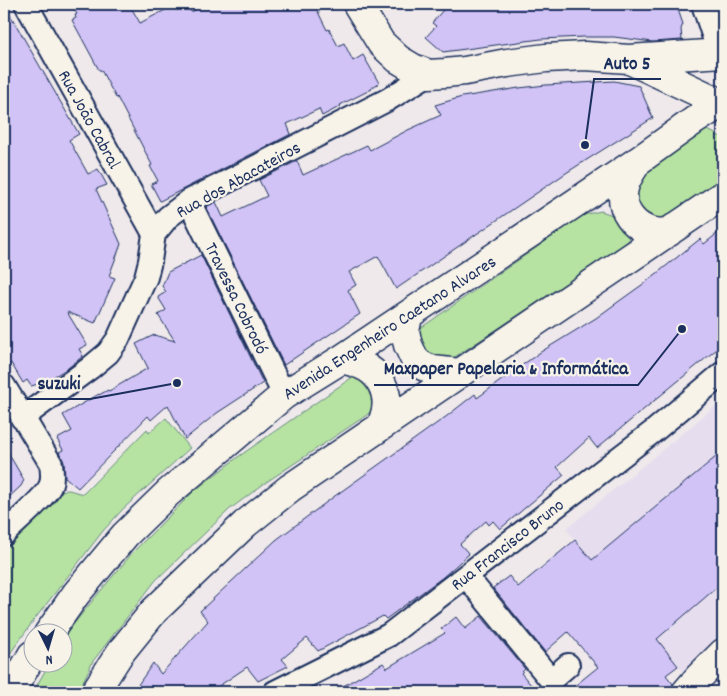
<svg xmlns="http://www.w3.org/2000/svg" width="727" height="696" font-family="Dekko,sans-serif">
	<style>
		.built { fill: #e6deee }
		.green { fill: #b6e3a1; stroke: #688980 }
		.building { fill: #d1c3f5; stroke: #1b2f5e }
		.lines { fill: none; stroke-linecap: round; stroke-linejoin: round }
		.street-casing { stroke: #1b2f5e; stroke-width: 26 }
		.secondary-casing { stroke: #1b2f5e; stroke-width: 31 }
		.primary-casing { stroke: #1b2f5e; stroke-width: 31 }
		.street { stroke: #f7f3e8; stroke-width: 22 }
		.secondary { stroke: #f7f3e8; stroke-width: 28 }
		.primary { stroke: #f7f3e8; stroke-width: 28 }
		.labels { text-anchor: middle; stroke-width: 4.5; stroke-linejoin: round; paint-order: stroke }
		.street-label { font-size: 18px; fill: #1b2f5e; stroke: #f7f3e8 }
		.leader { fill: none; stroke: #1b2f5e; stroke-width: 2 }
		.callout-dot { fill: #1b2f5e; stroke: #f7f3e8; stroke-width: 2 }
		.callout-label { font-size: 19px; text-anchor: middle; font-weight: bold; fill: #1b2f5e; stroke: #f7f3e8; stroke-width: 4.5; stroke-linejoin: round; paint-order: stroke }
	</style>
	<rect width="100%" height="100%" fill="#efe9eb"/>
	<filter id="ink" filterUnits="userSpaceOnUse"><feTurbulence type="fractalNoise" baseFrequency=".02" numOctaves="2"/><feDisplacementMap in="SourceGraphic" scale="10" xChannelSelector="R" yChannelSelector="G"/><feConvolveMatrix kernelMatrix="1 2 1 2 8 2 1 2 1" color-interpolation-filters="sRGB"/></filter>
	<g filter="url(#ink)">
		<path class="built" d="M 723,400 L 723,637 L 684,673 L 566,529 Z"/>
		<path class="green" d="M 706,129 L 723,138 L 723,178 L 654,225 L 642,220 L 633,192 L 635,178 Z
			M 601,211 L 618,217 L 628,227 L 629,240 L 615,252 L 441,366 L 428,362 L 415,332 L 583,215 Z
			M 354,376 L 370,377 L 379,403 L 367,415 L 265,483 L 230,509 L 156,580 L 93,661 L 78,692 L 33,692 L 49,664 L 62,664 L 63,641 L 68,631 L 93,600 L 134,551 L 194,491 L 238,457 Z
			M 166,418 L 190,448 L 123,509 L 103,531 L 34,620 L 4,662 L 4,546 L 58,491 L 69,490 L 83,494 L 147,429 L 149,433 Z"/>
		<path class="building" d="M 4,4 L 79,134 L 69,140 L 88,174 L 98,169 L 107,185 L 96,189 L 121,244 L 109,276 L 115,278 L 95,323 L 67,312 L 87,345 L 79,349 L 83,356 L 68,368 L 45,382 L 31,386 L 27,380 L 23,383 L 11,363 L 4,368 Z
			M 71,4 L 129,4 L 140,23 L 177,4 L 188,4 L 191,12 L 207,4 L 314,4 L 327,30 L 329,29 L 338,46 L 344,43 L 353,61 L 363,55 L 379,83 L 371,88 L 372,89 L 340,105 L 341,106 L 322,116 L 319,109 L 287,124 L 291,134 L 160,201 L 151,184 L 158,181 L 150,166 L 152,165 L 117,97 L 116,98 L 101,70 L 99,70 L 72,20 L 76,18 L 75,15 L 77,14 Z
			M 448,4 L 676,4 L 683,24 L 681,29 L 682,40 L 653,42 L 614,37 L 584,37 L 541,39 L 443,52 L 426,37 L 436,26 L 432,23 Z
			M 614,81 L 639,86 L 653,118 L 566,173 L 396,289 L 378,256 L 349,272 L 356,285 L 348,290 L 360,314 L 284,365 L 206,207 L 216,202 L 223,217 L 267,196 L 259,180 L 297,161 L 303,175 L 367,145 L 370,150 L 408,130 L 441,115 L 435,105 L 462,97 L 519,88 L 546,85 Z
			M 723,229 L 723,344 L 597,448 L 589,438 L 557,467 L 564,475 L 500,529 L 493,521 L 489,525 L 486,521 L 460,544 L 469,554 L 443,577 L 386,619 L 383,616 L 318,651 L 307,638 L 282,659 L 288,666 L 258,681 L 247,667 L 210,692 L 133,692 L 153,663 L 161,674 L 208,621 L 200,611 L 276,540 L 332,498 L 447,416 L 475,394 L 477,398 L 539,353 L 596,318 L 611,307 L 646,282 L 700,239 L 704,244 Z
			M 201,255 L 263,383 L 217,413 L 185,439 L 168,405 L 151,420 L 148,416 L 78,488 L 65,477 L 64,462 L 59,452 L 63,450 L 57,439 L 72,431 L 63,415 L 99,394 L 99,395 L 108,390 L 109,391 L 148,368 L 136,344 L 154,335 L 175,341 L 158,315 L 166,310 L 158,297 L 166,292 L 162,286 L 168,272 Z
			M 4,446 L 24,480 L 21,486 L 4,502 Z
			M 723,451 L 723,582 L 657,639 L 678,666 L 666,675 L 673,684 L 671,689 L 671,692 L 567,692 L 598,667 L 568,632 L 545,652 L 493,588 L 509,576 L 518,587 L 575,540 L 592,560 Z
			M 481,616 L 525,669 L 521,673 L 537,692 L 333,692 L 383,663 L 387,668 L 445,633 L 441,629 L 456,617 L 465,629 Z"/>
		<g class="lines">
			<defs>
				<path id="street" d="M 26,4 L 154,234
					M 703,4 L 719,53
					M 189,201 L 284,395
					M 4,386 L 51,464 C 52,471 53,477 51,484 C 48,495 14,524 4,534
					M 22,418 L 90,368 L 108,353 L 118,339 L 146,277 L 150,261 L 154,234 L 168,217 L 189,201 L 387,100 L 429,74
					M 466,576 L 551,680 L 568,665
					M 275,692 L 389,635 L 654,431 L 723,373"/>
				<path id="secondary" d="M 357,4 L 381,43 L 398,59 L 413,68 L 429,74 L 445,73 L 465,71 L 507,63 L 546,58 L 585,56 L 629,59 L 723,53
					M 632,61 L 723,104
					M 686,692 L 698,678 L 723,653"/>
				<path id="primary" d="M 638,161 C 633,169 626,178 624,188 C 619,209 634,228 654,232 C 659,233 664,232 669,232
					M 408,316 L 405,331 L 408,345 L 415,360 L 423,366 L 433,370 L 459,373
					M 342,359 C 348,361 355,362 361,365 C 379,372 389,391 386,410 C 385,415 383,420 382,425
					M 48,634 L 76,594 L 125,535 L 168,493 L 284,395 L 342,359 L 638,161 L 695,120 L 723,102
					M 11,692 L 32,655
					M 95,692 L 120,653 L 154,611 L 245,524 L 290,488 L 723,195"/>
			</defs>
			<use href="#street" class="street-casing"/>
			<use href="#secondary" class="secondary-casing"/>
			<use href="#primary" class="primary-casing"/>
			<use href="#street" class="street"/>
			<use href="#secondary" class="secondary"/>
			<use href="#primary" class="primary"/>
		</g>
	</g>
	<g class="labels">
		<g class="street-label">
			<text transform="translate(90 119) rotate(61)" y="6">Rua João Cabral</text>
			<text transform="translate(238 179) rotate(-29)" y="6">Rua dos Abacateiros</text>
			<text transform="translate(237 298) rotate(64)" y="6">Travessa Cobrodó</text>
			<text transform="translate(389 327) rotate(-33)" y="6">Avenida Engenheiro Caetano Alvares</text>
			<text transform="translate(507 544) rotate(-38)" y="6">Rua Francisco Bruno</text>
		</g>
	</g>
	<path class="leader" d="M585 145L594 79H661M682 329L638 385H374M177 383L90 399H27"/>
	<g class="callout-dot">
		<circle cx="585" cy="145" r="5"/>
		<circle cx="682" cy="329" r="5"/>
		<circle cx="177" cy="383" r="5"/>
	</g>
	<g class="callout-label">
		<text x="627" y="69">Auto 5</text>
		<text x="506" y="374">Maxpaper Papelaria &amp; Informática</text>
		<text x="59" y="389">suzuki</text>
	</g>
	<rect width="727" height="696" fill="none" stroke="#f7f3e8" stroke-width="20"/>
	<rect x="10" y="10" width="707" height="676" fill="none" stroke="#1b2f5e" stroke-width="2" filter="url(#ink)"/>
	<g transform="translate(48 648) rotate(175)"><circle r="24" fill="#f7f3e8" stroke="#9fa5b1"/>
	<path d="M0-4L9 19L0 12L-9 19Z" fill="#1b2f5e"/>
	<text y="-8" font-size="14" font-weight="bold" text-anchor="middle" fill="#1b2f5e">N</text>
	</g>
</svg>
